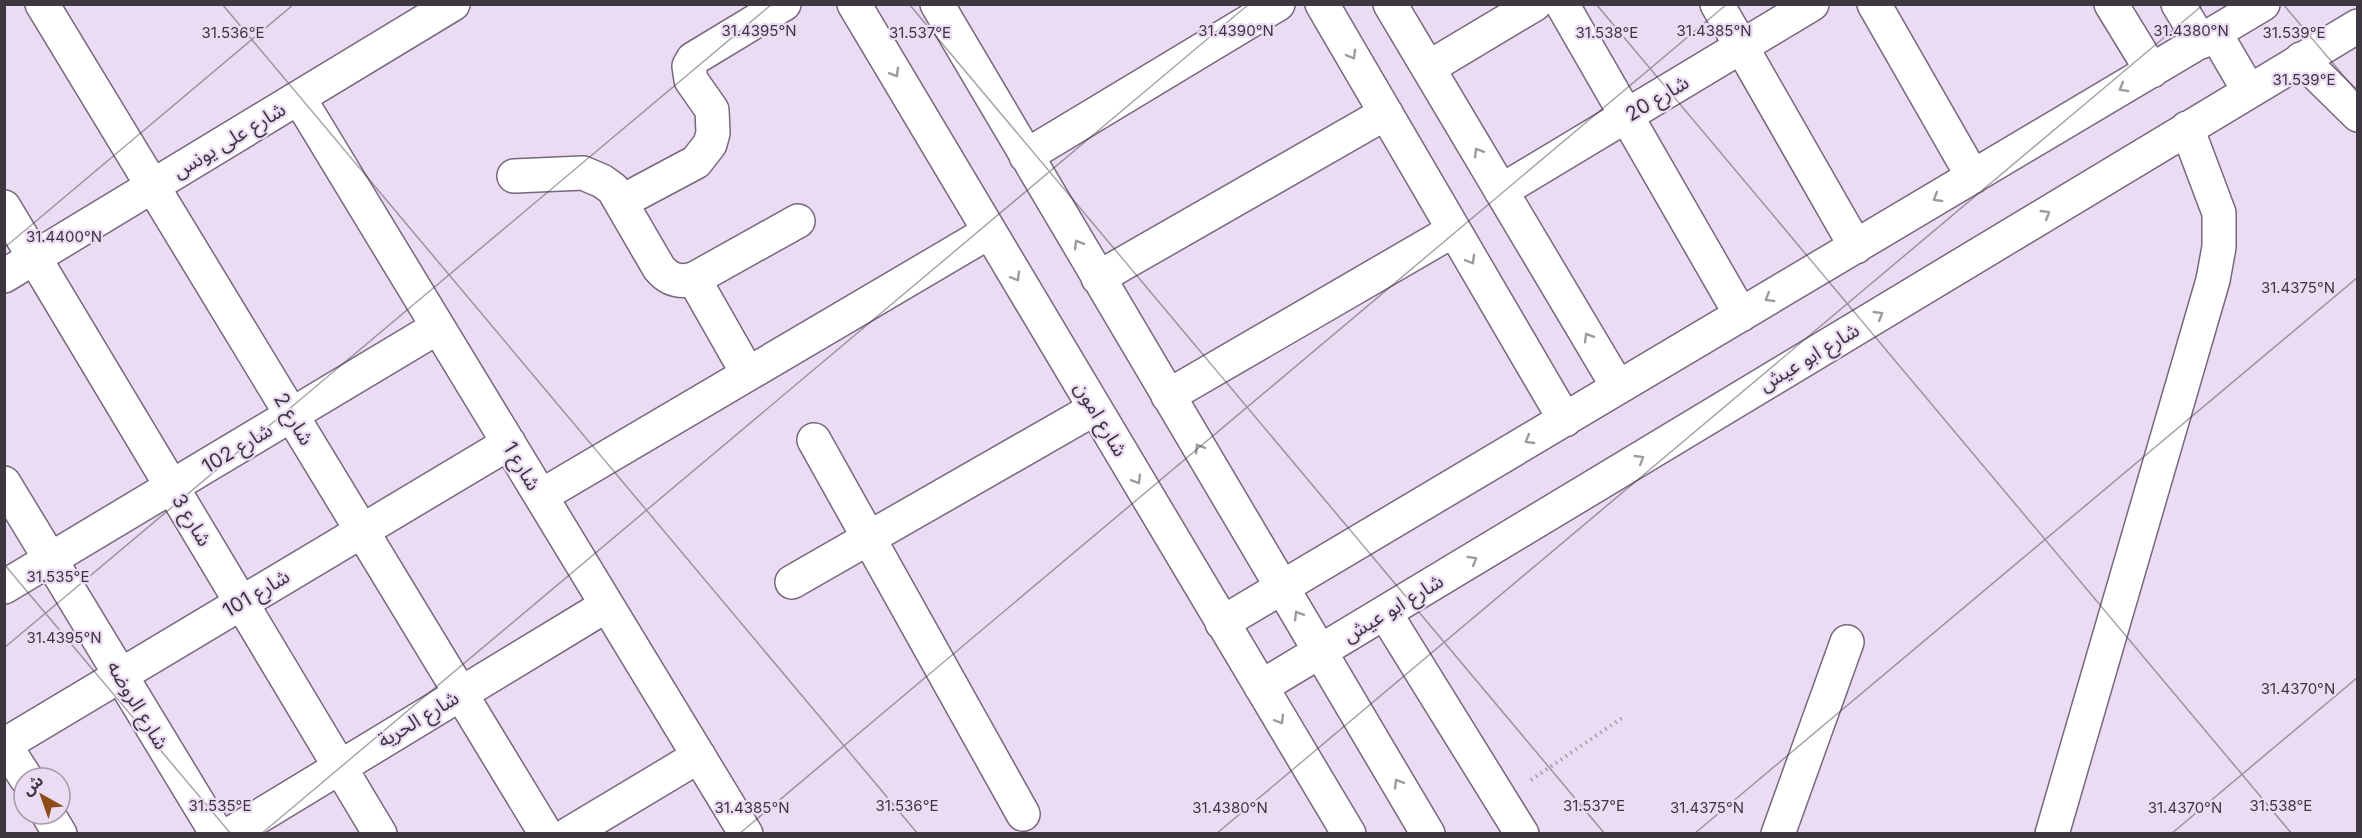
<svg xmlns="http://www.w3.org/2000/svg" width="2362" height="838" font-family="Inter,'Noto Sans Arabic',sans-serif">
	<style>
		.lines { fill: none; stroke-linecap: round; stroke-linejoin: round }
		.minor-casing { stroke: #76687d; stroke-width: 36 }
		.path { stroke: #a79bad; stroke-width: 4; stroke-dasharray: 1.5 4.5; stroke-linecap: butt }
		.minor { stroke: #fff; stroke-width: 33 }
		.oneway { stroke: #9e9ba0 }
		.ticks { fill: none; stroke: #3d3740; stroke-width: 1.5; stroke-opacity: 0.45 }
		.labels { text-anchor: middle; stroke-width: 4.5; stroke-linejoin: round; paint-order: stroke }
		.street-label { font-size: 20px; fill: #3d3740; stroke: #ebdbf3 }
		.ticks-label { font-size: 15px; text-anchor: middle; fill: #3d3740; stroke: #ebdbf3; stroke-width: 4.5; stroke-linejoin: round; paint-order: stroke }
	</style>
	<rect width="100%" height="100%" fill="#ebdbf3"/>
	<g class="lines">
		<defs>
			<path id="minor" d="M 42,4 L 546,834
				M 854,4 L 1349,834
				M 937,4 L 1428,834
				M 1322,4 L 1565,420
				M 1390,4 L 1618,387
				M 1562,4 L 1741,315
				M 1717,4 L 1856,247
				M 1874,4 L 1973,177
				M 2111,4 L 2152,71
				M 2178,4 L 2201,42
				M 2215,33 L 2249,91
				M 2301,59 L 2358,115
				M 1428,68 L 1535,4
				M 299,98 L 746,834
				M 1026,156 L 1278,4
				M 514,176 L 583,173 L 602,181 L 613,189 L 659,268 C 669,280 679,283 694,279 L 798,221
				M 1501,191 L 1812,4
				M 621,202 L 696,162 L 710,144 L 713,133 L 712,110 L 691,80 L 689,66 L 693,59 L 784,4
				M 4,207 L 380,834
				M 4,276 L 453,4
				M 1098,278 L 1386,113
				M 694,279 L 748,374
				M 1168,396 L 1454,230
				M 814,440 L 1023,814
				M 4,483 L 217,834
				M 541,496 L 989,232
				M 792,582 L 1094,409
				M 4,587 L 438,327
				M 1385,613 L 1522,834
				M 1222,623 L 2263,4
				M 1261,687 L 2358,26
				M 4,744 L 26,778
				M 4,745 L 509,443
				M 48,814 L 60,834
				M 230,834 L 607,605
				M 569,834 L 699,756
				M 1778,834 L 1847,642
				M 2052,834 L 2213,280 L 2219,247 L 2219,213 L 2187,128"/>
		</defs>
		<use href="#minor" class="minor-casing"/>
		<path class="path" d="M 1531,780 L 1622,718"/>
		<use href="#minor" class="minor"/>
	</g>
	<defs><path id="oneway-chevron" d="M-2-3.5L2.5 0L-2 3.5" fill="none" stroke-width="1.6" stroke-linecap="round" stroke-linejoin="round" transform="scale(1.5)"/></defs>
	<g class="oneway">
		<use href="#oneway-chevron" transform="translate(1352 55) rotate(60)"/>
		<use href="#oneway-chevron" transform="translate(895 73) rotate(59)"/>
		<use href="#oneway-chevron" transform="translate(2123 88) rotate(149)"/>
		<use href="#oneway-chevron" transform="translate(1478 152) rotate(-121)"/>
		<use href="#oneway-chevron" transform="translate(1937 198) rotate(149)"/>
		<use href="#oneway-chevron" transform="translate(2046 214) rotate(-31)"/>
		<use href="#oneway-chevron" transform="translate(1078 244) rotate(-121)"/>
		<use href="#oneway-chevron" transform="translate(1471 260) rotate(60)"/>
		<use href="#oneway-chevron" transform="translate(1016 277) rotate(59)"/>
		<use href="#oneway-chevron" transform="translate(1769 298) rotate(149)"/>
		<use href="#oneway-chevron" transform="translate(1879 315) rotate(-31)"/>
		<use href="#oneway-chevron" transform="translate(1588 337) rotate(-121)"/>
		<use href="#oneway-chevron" transform="translate(1529 440) rotate(149)"/>
		<use href="#oneway-chevron" transform="translate(1199 448) rotate(-121)"/>
		<use href="#oneway-chevron" transform="translate(1640 459) rotate(-31)"/>
		<use href="#oneway-chevron" transform="translate(1137 480) rotate(59)"/>
		<use href="#oneway-chevron" transform="translate(1473 560) rotate(-31)"/>
		<use href="#oneway-chevron" transform="translate(1298 615) rotate(-121)"/>
		<use href="#oneway-chevron" transform="translate(1280 720) rotate(59)"/>
		<use href="#oneway-chevron" transform="translate(1398 783) rotate(-121)"/>
	</g>
	<path class="ticks" d="M 222,4 L 918,834M 909,4 L 1605,834M 1596,4 L 2292,834M 2283,4 L 2358,93M 4,248 L 294,4M 4,564 L 231,834M 4,648 L 772,4M 261,834 L 1249,4M 739,834 L 1727,4M 1216,834 L 2204,4M 1694,834 L 2358,277M 2171,834 L 2358,677"/>
	<g class="labels">
		<g class="street-label">
			<text transform="translate(1657 98) rotate(-31)" y="7">شارع 20</text>
			<text transform="translate(229 140) rotate(-31)" y="7">شارع على يونس</text>
			<text transform="translate(1809 357) rotate(-31)" y="7">شارع ابو عيش</text>
			<text transform="translate(294 419) rotate(59)" y="7">شارع 2</text>
			<text transform="translate(1101 419) rotate(59)" y="7">شارع امون</text>
			<text transform="translate(237 448) rotate(-31)" y="7">شارع 102</text>
			<text transform="translate(522 466) rotate(59)" y="7">شارع 1</text>
			<text transform="translate(192 520) rotate(59)" y="7">شارع 3</text>
			<text transform="translate(256 593) rotate(-31)" y="7">شارع 101</text>
			<text transform="translate(1393 608) rotate(-31)" y="7">شارع ابو عيش</text>
			<text transform="translate(138 705) rotate(59)" y="7">شارع الروضه</text>
			<text transform="translate(418 719) rotate(-31)" y="7">شارع الحرية</text>
		</g>
	</g>
	<g class="ticks-label">
		<text x="759" y="36">31.4395°N</text>
		<text x="1236" y="36">31.4390°N</text>
		<text x="1714" y="36">31.4385°N</text>
		<text x="2191" y="36">31.4380°N</text>
		<text x="1607" y="38">31.538°E</text>
		<text x="2294" y="38">31.539°E</text>
		<text x="233" y="38">31.536°E</text>
		<text x="920" y="38">31.537°E</text>
		<text x="2304" y="85">31.539°E</text>
		<text x="64" y="242">31.4400°N</text>
		<text x="2298" y="293">31.4375°N</text>
		<text x="58" y="582">31.535°E</text>
		<text x="64" y="643">31.4395°N</text>
		<text x="2298" y="694">31.4370°N</text>
		<text x="220" y="811">31.535°E</text>
		<text x="907" y="811">31.536°E</text>
		<text x="1594" y="811">31.537°E</text>
		<text x="2281" y="811">31.538°E</text>
		<text x="752" y="813">31.4385°N</text>
		<text x="1230" y="813">31.4380°N</text>
		<text x="1707" y="813">31.4375°N</text>
		<text x="2185" y="813">31.4370°N</text>
	</g>
	<rect width="2362" height="838" fill="none" stroke="#3d3740" stroke-width="12"/>
	<g transform="translate(42 796) rotate(320)"><circle r="28" fill="#ebdbf3" stroke="#a599ab" stroke-width="1.5"/>
	<path d="M0-4.5L10 22L0 15L-10 22Z" fill="#8d4b18"/>
	<text y="-9" font-size="16" font-weight="bold" text-anchor="middle" fill="#3d3740">ش</text>
	</g>
</svg>
